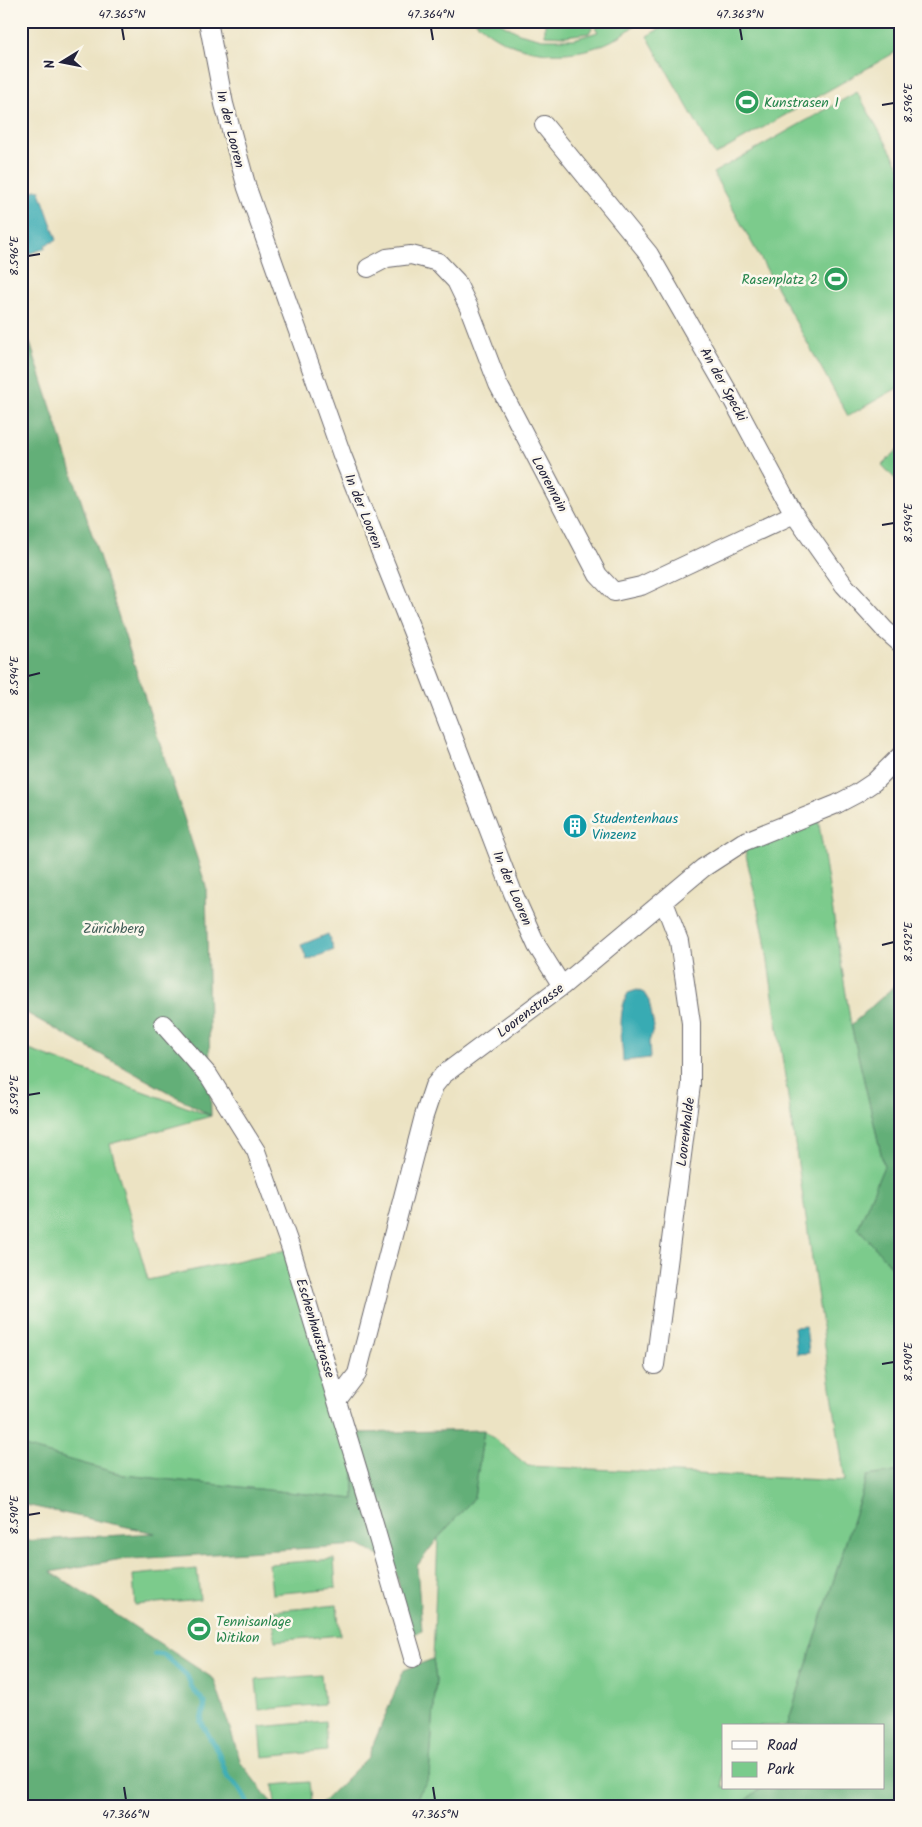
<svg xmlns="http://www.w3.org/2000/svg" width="922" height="1827" font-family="Kalam,sans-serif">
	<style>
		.green { fill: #7bcb8c; stroke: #4e7664 }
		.forest { fill: #64af78; stroke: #43685a }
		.water { fill: #39abb3; stroke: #2e6677 }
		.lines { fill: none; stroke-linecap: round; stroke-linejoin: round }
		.stream { stroke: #39abb3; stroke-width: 5.5 }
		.street-casing { stroke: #69666b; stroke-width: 20 }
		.street { stroke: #fff; stroke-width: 18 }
		.ticks { fill: none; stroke: #22223b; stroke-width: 2 }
		.labels { text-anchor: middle; stroke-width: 5; stroke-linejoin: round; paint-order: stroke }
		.leisure-label { font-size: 14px; fill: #27864d; stroke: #fbf7ec; text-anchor: start }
		.street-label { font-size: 14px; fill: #22223b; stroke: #fbf7ec }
		.culture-label { font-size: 14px; fill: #0d838f; stroke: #fbf7ec; text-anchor: start }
		.park-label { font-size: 14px; fill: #415d57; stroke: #fbf7ec }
		.neatline { fill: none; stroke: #22223b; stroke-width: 2 }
		.ticks-label { font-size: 12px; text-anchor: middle; fill: #22223b }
	</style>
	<rect width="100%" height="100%" fill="#fbf7ec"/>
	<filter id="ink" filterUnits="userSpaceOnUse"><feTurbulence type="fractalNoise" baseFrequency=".02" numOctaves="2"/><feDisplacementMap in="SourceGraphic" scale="10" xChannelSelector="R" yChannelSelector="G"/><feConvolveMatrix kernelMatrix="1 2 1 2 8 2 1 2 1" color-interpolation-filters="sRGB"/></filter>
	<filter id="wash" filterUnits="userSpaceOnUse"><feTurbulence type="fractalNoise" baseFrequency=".0096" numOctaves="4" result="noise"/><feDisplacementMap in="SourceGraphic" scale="20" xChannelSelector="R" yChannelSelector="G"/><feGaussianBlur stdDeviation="1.12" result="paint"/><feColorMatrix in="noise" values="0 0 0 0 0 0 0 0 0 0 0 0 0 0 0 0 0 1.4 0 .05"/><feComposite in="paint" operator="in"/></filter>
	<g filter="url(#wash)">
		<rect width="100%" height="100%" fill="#ece3c3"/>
		<path class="green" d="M 475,21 L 497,21 L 519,33 L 542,39 L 574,39 L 598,32 L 592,21 L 639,21 C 596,64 519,64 475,21 Z
			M 545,21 L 589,21 L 592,28 L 589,33 L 565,36 L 545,35 Z
			M 673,21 L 901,21 L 901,49 L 715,155 L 647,36 Z
			M 857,92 L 901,169 L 901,386 L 848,416 L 713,173 Z
			M 901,447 L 901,485 L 882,465 Z
			M 817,812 L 851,1025 L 884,1166 L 858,1228 L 901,1277 L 901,1471 L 867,1476 L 787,1726 L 723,1726 L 723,1788 L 761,1788 L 738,1806 L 412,1806 L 429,1777 L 436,1679 L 433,1659 L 438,1538 L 474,1498 L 484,1430 L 528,1466 L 845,1481 L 764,935 L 743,842 Z
			M 21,1047 L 211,1116 L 110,1144 L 148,1280 L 291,1249 L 353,1452 L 354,1499 L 124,1475 L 21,1446 Z
			M 334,1559 L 336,1588 L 272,1594 L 269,1564 Z
			M 197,1569 L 200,1599 L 135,1605 L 133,1575 Z
			M 337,1605 L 340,1635 L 275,1641 L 273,1611 Z
			M 321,1675 L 324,1704 L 259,1710 L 256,1680 Z
			M 325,1721 L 327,1751 L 263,1757 L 260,1727 Z
			M 309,1782 L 311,1802 L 275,1805 L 273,1785 Z"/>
		<path class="forest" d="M 21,315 L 206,886 L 211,1116 L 21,1010 Z
			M 901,980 L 901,1277 L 858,1228 L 884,1166 L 851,1025 Z
			M 484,1430 L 474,1498 L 438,1538 L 417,1566 L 422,1631 L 411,1635 L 394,1564 L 359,1545 L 116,1560 L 51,1572 L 214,1679 L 241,1763 L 274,1806 L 21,1806 L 21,1541 L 155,1533 L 21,1504 L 21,1446 L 124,1475 L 354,1499 L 354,1433 Z
			M 901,1471 L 901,1806 L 738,1806 L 761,1788 L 883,1788 L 883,1726 L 787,1726 L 867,1476 Z
			M 433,1659 L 436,1679 L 429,1777 L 412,1806 L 319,1806 L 368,1757 L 404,1670 Z"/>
		<path class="water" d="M 39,189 L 57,240 L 45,245 L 46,248 L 28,254 L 21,234 L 21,226 L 25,225 L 27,229 L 30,228 L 21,203 L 21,195 Z
			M 328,934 L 334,950 L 307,960 L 301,945 Z
			M 637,990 L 644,993 L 649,1001 L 654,1027 L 649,1042 L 650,1058 L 623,1061 C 622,1039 617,1013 628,993 Z
			M 806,1326 L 809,1353 L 797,1354 L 794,1327 Z"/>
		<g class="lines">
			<path class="stream" d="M 155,1654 L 164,1655 L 187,1676 L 192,1688 L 205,1703 L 201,1722 L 218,1752 L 228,1778 L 239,1788 L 249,1806"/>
		</g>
	</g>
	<g filter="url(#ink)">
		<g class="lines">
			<defs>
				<path id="street" d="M 208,21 L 224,104 L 247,188 L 342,455 L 426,666 L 513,893 L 537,946 L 562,986
					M 544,125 L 649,254 L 730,395 L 794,514 L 844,585 L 885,630 L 901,644
					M 368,268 L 387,258 L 411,255 L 438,262 L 456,281 L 469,308 L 498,384 L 598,575 L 614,592 L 641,586 L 794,514
					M 163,1024 L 209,1076 L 256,1151 L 291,1249 L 369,1507 L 413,1658
					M 655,1365 L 691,1085 L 691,1023 L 679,941 L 664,902
					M 338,1399 L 357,1374 L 424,1116 L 434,1086 L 443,1075 L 562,986 L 703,868 L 743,842 L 837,804 L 856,794 L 874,782 L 901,755"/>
			</defs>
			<use href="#street" class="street-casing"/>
			<use href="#street" class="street"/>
		</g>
	</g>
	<path class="ticks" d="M 122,28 L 124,40M 431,28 L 433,40M 740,28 L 742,40M 882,105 L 894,103M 28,256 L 40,254M 882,525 L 894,523M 28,676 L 40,673M 882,945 L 894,942M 28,1095 L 40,1093M 882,1364 L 894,1362M 28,1515 L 40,1513M 124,1787 L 126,1800M 433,1787 L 435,1800"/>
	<defs>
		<symbol id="stadium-disc" viewBox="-11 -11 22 22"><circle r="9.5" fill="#2e9e5b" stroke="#fbf7ec"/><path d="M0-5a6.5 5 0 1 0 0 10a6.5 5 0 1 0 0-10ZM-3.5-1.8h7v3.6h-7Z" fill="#fff"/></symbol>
		<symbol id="building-disc" viewBox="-11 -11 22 22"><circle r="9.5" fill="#0f9aa8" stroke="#fbf7ec"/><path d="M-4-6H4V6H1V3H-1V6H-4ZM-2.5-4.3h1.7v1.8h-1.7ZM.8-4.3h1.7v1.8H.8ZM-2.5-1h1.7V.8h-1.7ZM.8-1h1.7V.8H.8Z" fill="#fff"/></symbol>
	</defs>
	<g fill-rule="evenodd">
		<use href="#stadium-disc" x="733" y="88" width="28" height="28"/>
		<use href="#stadium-disc" x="822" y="265" width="28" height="28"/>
		<use href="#building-disc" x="561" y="812" width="28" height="28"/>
		<use href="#stadium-disc" x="185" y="1615" width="28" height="28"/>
	</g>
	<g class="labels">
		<g class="leisure-label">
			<text x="764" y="107">Kunstrasen 1</text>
			<text x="818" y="284" text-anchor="end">Rasenplatz 2</text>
			<text x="216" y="1626">Tennisanlage<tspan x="216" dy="16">Witikon</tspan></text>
		</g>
		<g class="street-label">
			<text transform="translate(231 129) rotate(76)" y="5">In der Looren</text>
			<text transform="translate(724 384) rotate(61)" y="5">An der Specki</text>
			<text transform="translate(550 484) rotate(62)" y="5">Loorenrain</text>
			<text transform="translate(364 511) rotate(68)" y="5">In der Looren</text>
			<text transform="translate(513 888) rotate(67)" y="5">In der Looren</text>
			<text transform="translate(530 1010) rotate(-37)" y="5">Loorenstrasse</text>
			<text transform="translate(685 1132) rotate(-83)" y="5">Loorenhalde</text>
			<text transform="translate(316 1328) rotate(73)" y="5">Eschenhaustrasse</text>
		</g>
		<g class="culture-label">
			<text x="592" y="823">Studentenhaus<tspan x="592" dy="16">Vinzenz</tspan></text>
		</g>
		<g class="park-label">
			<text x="114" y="933">Zürichberg</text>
		</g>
	</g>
	<rect width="922" height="1827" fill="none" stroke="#fbf7ec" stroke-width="55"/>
	<rect x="722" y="1724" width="162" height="65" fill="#fbf7ec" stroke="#a4a2a5"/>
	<rect x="732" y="1741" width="25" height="8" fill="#ffffff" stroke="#a4a2a5"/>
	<text x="767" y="1750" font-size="15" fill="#22223b">Road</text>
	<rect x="732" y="1762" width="25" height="15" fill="#7bcb8c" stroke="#a4a2a5"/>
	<text x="767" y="1774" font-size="15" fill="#22223b">Park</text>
	<g transform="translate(62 62) rotate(260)" stroke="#fbf7ec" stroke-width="4" paint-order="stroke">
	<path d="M0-4L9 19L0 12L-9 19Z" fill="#22223b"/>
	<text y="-8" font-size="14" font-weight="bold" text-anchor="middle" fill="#22223b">N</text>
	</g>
	<rect x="28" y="28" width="866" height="1772" class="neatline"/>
	<g class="ticks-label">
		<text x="122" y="18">47.365°N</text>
		<text x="431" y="18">47.364°N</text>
		<text x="740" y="18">47.363°N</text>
		<text transform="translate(908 103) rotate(-90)" y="4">8.596°E</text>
		<text transform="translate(14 256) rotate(-90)" y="4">8.596°E</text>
		<text transform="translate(908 523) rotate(-90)" y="4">8.594°E</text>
		<text transform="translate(14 676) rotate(-90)" y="4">8.594°E</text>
		<text transform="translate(908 942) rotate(-90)" y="4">8.592°E</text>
		<text transform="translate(14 1095) rotate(-90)" y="4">8.592°E</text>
		<text transform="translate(908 1362) rotate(-90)" y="4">8.590°E</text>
		<text transform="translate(14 1515) rotate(-90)" y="4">8.590°E</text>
		<text x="126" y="1818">47.366°N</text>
		<text x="435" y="1818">47.365°N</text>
	</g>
</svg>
